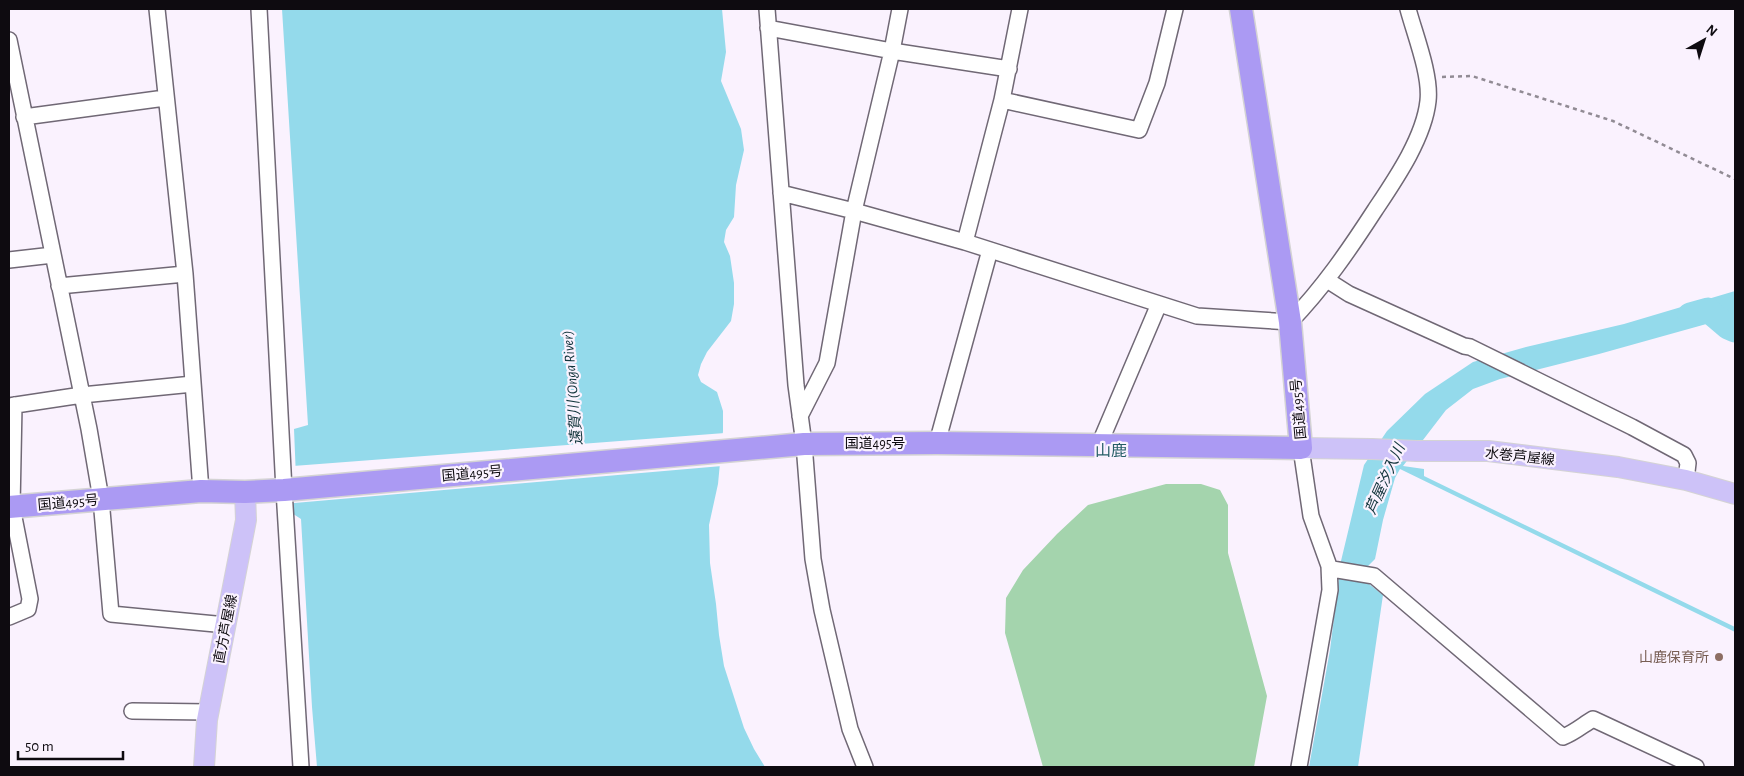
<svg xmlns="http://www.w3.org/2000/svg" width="1744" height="776" font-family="'Alegreya Sans','Noto Sans JP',sans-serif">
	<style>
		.forest { fill: #a4d4ad }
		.water { fill: #94daeb }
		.pier { fill: #faf2fe }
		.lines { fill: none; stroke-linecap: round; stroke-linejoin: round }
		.river { stroke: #94daeb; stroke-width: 25 }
		.minor-casing { stroke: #706875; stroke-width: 18 }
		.major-casing { stroke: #d4d3d4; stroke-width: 22 }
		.highway-casing { stroke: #d4d3d4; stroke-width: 25 }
		.path { stroke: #918b94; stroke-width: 2.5; stroke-dasharray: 4 4; stroke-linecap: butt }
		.minor { stroke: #fff; stroke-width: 15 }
		.major { stroke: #cdc2f8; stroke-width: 20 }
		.highway { stroke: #ab9af3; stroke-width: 22 }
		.education-dot { fill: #8d6e63; stroke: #faf2fe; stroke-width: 2 }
		.labels { text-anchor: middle; stroke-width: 4.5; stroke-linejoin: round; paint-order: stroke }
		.street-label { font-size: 14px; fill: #0e0b10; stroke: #faf2fe }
		.education-label { font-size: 14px; fill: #785e54; stroke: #faf2fe; text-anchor: end }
		.water-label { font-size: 15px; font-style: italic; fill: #11343b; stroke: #faf2fe }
		.quarter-label { font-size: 16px; fill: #265e67; stroke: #faf2fe }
	</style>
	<rect width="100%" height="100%" fill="#faf2fe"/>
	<path class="forest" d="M 1166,484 L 1201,484 L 1220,490 L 1228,505 L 1228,553 L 1267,696 L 1254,767 L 1043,767 L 1005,633 L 1006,598 L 1023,570 L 1057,534 L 1088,505 Z"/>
	<path class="water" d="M 282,9 L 722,9 L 726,52 L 721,81 L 741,129 L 744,150 L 736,185 L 734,217 L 726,230 L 724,242 L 730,256 L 734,283 L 734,304 L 731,321 L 707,352 L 701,364 L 698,375 L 701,382 L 717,392 L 723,411 L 723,431 L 718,484 L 709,525 L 710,563 L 716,604 L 719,635 L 724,666 L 744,728 L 754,749 L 765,767 L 317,767 L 312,707 L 301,519 L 281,506 L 296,478 L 294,429 L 308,425 Z
		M 1735,291 L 1735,316 L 1599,354 L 1500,379 L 1473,389 L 1446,410 L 1403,466 L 1424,469 L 1424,476 L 1735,627 L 1735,632 L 1400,469 L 1395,478 L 1383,520 L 1375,559 L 1366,568 L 1369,584 L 1383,595 L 1358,767 L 1309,767 L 1330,650 L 1341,561 L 1364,465 L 1387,431 L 1425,394 L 1473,362 L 1526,347 L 1624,324 Z"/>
	<path class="pier" d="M 725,433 L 722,466 L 283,504 L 280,477 L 294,476 L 293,466 Z"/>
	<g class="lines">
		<path class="river" d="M 1690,315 L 1708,310 L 1728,327 L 1735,330"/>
		<defs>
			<path id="minor" d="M 157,9 L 185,274 L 201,491
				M 259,9 L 284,490 L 301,767
				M 767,9 L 796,385 L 804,444 L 813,559 L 822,610 L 850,729 L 865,767
				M 768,28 L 892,51 L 1009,69
				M 9,40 L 89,429 L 101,499 L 111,614 L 226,625
				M 1002,100 L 1139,130 L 1157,83 L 1175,9
				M 24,117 L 165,98
				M 781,193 L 854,211 L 965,242 L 1197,316 L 1290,322 C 1323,288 1349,250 1375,210 C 1395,180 1424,138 1428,101 C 1431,75 1415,35 1408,9
				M 965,242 L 1002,100 L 1020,9
				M 9,260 L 53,255
				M 1327,280 L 1349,294 L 1464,346 L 1470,347 L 1632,427 L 1684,455 L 1688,463 L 1686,480
				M 59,286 L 185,274
				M 9,406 L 82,395 L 193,384
				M 800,416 L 827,363 L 854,211 L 892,51 L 900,9
				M 937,443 L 990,250
				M 1099,445 L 1159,304
				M 1329,566 L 1332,569 L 1374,576 L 1563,737 C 1574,733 1583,725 1593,719 L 1696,767
				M 9,617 L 28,609 L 30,599 L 12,507 L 14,405
				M 132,711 L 208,712
				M 1299,767 L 1330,590 L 1329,566 L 1311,516 L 1301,448"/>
			<path id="major" d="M 1301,448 L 1372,449 L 1417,451 L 1488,451 L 1618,467 L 1686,480 L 1735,494
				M 204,767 L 207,720 L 246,520 L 245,492"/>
			<path id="highway" d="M 9,507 L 201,491 L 245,492 L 284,490 L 804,444 L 937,443 L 1301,448 L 1290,322 L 1241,9"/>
		</defs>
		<use href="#minor" class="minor-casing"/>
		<use href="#major" class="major-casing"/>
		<use href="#highway" class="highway-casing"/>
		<path class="path" d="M 1442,77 L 1472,76 L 1613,121 L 1735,179"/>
		<use href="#minor" class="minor"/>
		<use href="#major" class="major"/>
		<use href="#highway" class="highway"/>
	</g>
	<circle class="education-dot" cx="1719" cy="657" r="5"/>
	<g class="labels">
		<g class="street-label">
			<text transform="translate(1298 409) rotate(-95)" y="5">国道495号</text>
			<text x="875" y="448">国道495号</text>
			<text transform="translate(1520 456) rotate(6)" y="5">水巻芦屋線</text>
			<text transform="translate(472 473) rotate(-5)" y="5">国道495号</text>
			<text transform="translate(68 502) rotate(-5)" y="5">国道495号</text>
			<text transform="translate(225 629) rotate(-79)" y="5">直方芦屋線</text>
		</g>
		<g class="education-label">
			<text x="1709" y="662">山鹿保育所</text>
		</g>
		<g class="water-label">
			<text transform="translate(572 388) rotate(-95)" y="5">遠賀川 (Onga River)</text>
			<text transform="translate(1385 479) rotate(-66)" y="5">芦屋汐入川</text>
		</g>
		<g class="quarter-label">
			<text x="1111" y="456">山鹿</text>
		</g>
	</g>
	<rect width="1744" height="776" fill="none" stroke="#0e0b10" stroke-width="20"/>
	<g transform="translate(1704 40) rotate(39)" stroke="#faf2fe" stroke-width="4" paint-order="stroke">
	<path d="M0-4L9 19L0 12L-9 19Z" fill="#0e0b10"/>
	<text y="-8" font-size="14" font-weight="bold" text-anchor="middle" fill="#0e0b10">N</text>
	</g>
	<path d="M18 751v8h105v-8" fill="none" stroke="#0e0b10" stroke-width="2.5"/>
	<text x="25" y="751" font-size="15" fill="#0e0b10" stroke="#faf2fe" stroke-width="4" paint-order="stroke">50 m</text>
</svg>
